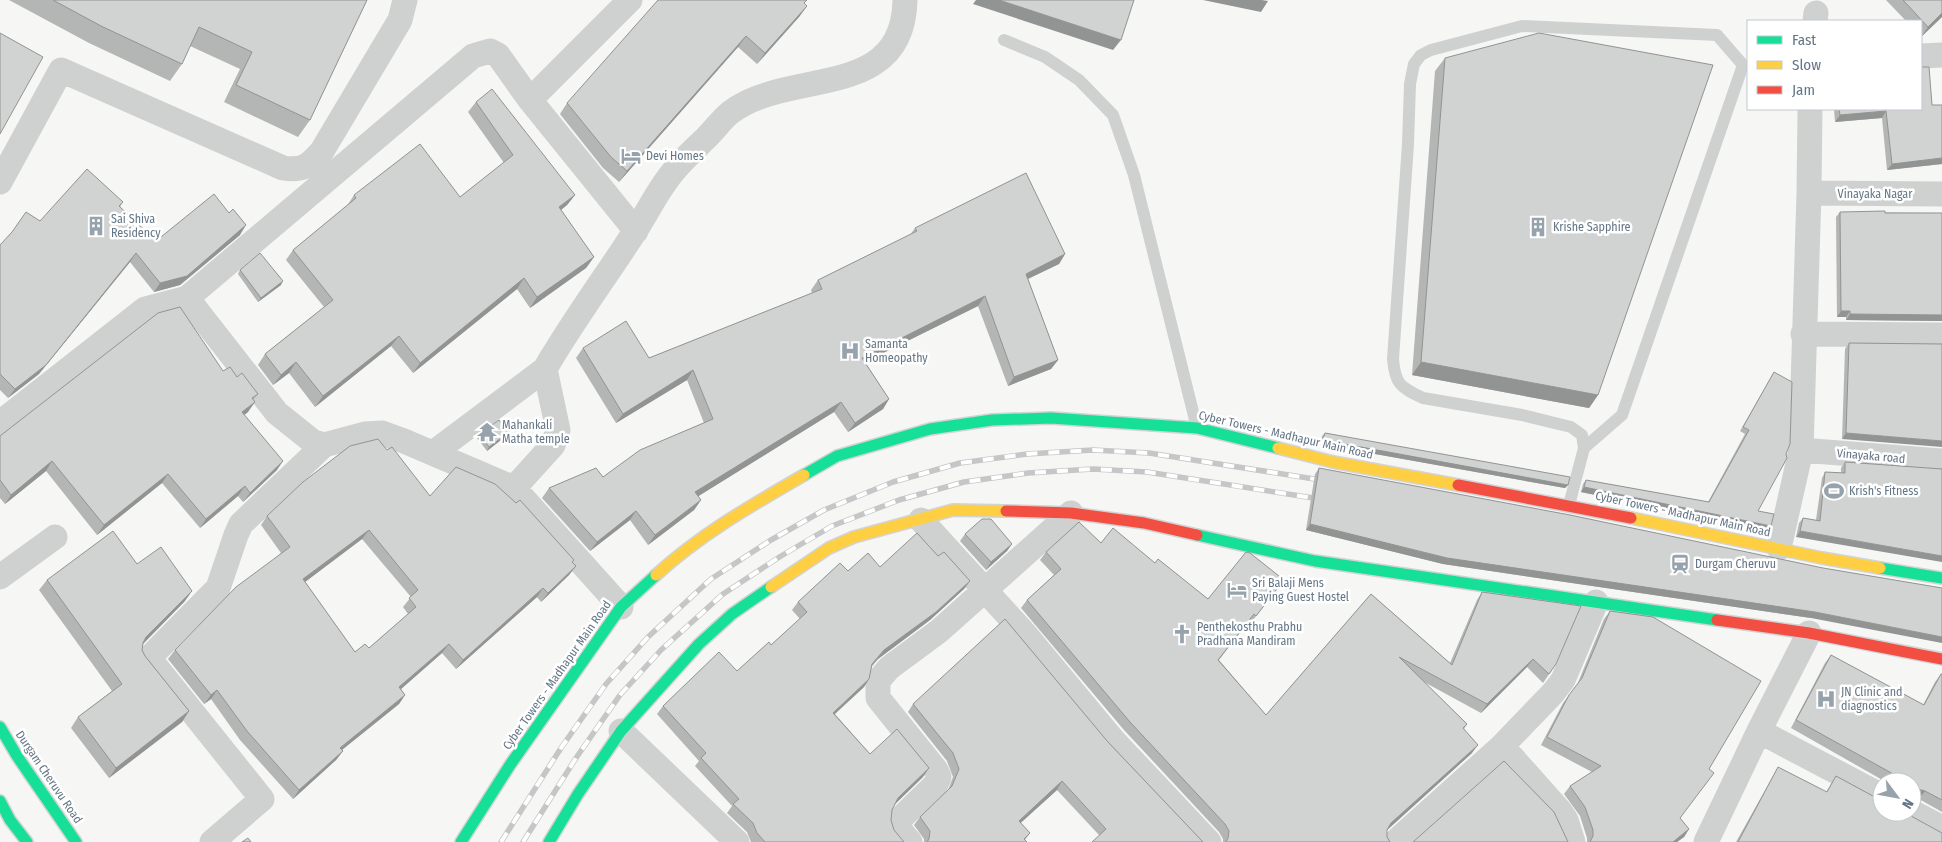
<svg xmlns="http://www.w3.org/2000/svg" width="1942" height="842" font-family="'Fira Sans Condensed',sans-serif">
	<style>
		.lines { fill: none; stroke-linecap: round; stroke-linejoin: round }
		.fast-casing { stroke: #d1d3d4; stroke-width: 14 }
		.slow-casing { stroke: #d1d3d4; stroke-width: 14 }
		.jam-casing { stroke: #d1d3d4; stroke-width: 14 }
		.lane { stroke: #cfd1d1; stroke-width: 12 }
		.street { stroke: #cfd1d1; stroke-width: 25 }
		.fast { stroke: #16e098; stroke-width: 11 }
		.slow { stroke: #ffcf43; stroke-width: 11 }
		.jam { stroke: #f24e42; stroke-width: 11 }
		.rail-casing { stroke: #c5c6c7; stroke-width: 5.5 }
		.rail { stroke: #fff; stroke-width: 4; stroke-dasharray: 11; stroke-linecap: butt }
		.wall { fill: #b4b5b5; fill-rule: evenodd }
		.shaded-wall { fill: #929393 }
		.building { fill: #d1d2d2; stroke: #929393; fill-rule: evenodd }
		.labels { text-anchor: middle; stroke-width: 5; stroke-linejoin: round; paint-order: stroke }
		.poi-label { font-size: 12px; fill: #647686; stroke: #fff; text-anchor: start }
		.street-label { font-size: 12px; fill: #647686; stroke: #fff }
	</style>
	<rect width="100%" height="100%" fill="#f6f6f4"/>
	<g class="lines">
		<defs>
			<path id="fast" d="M 804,475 L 837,456 L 930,429 L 992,420 L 1051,418 L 1197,428 L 1278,448
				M 1197,535 L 1315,561 L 1717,620
				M 1880,568 L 1942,578
				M 0,727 L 17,756 L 76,842
				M 0,801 L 10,820 L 27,842
				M 461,842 L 510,765 L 621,607 L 656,575
				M 549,842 L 578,794 L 621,731 L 699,644 L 732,614 L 771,587"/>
			<path id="slow" d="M 1278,448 L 1333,462 L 1458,485
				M 1631,518 L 1822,558 L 1880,568
				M 656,575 C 701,534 752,505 804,475
				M 771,587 L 829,548 L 854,537 L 953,510 L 1006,511"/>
			<path id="jam" d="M 1458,485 L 1631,518
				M 1006,511 L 1071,513 L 1144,523 L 1197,535
				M 1717,620 L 1809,633 L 1942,659"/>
		</defs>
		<use href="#fast" class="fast-casing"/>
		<use href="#slow" class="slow-casing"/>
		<use href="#jam" class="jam-casing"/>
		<path class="lane" d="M 1004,40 L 1045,57 L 1079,80 L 1113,115 L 1134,175 L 1197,428
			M 1569,505 L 1584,448 L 1582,435 L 1571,427 L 1522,415 L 1423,398 C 1400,387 1395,384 1393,359 L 1408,144 L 1410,84 L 1414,64 L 1421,55 L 1431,50 L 1522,26 L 1717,35 L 1743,65 L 1622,415 L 1584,448"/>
		<path class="street" d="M 1815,21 L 1816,13
			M 1921,56 L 1942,55
			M 530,100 L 630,0
			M 0,182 L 61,70 L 283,168 C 303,171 309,166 322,151 L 400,20 L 405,0
			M 1809,193 L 1942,194
			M 187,298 L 277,413 L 312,441 L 324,445 L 365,434 L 382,433 L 404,441 L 514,488 L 621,607
			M 1803,334 L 1942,335
			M 0,423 L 145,309 L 187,298 L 473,56 L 490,51 L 498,55 L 530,100 L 636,231
			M 1801,450 L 1942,461
			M 433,453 L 545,369
			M 514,488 L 553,445 L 558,430 L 545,369 C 571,324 602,282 630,239 C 645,218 656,192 673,172 C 683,159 696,148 707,137 C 715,129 722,119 731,112 C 789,68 903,102 905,0
			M 921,520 L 1025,634 L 1113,740 L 1209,842
			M 1779,548 L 1801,450 L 1809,193 L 1810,109
			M 0,577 L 55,537
			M 621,731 L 737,842
			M 1759,731 L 1882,796
			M 1502,746 L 1560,811 L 1566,820 L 1573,842
			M 1912,812 L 1942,828
			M 212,842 L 262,799 L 149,658 L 218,588 L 236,535 L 241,524 L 324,445
			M 910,842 C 903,833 895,828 902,817 L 936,784 L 939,777 L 936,770 L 878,698 L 878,681 L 889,668 L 939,631 L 1071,513
			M 1395,842 L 1502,746 L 1553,693 L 1563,680 L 1596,602
			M 1706,842 L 1759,731 L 1809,633"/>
		<use href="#fast" class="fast"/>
		<use href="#slow" class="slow"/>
		<use href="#jam" class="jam"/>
		<defs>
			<path id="rail" d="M 501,842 L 561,748 L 606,684 L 648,637 L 711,579 L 771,540 L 824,510 L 893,482 L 960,463 L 1027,454 L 1093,450 L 1149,453 L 1327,481
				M 523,842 L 576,758 L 620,695 L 661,650 L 723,594 L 781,556 L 832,526 L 899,500 L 964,482 L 1028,473 L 1093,469 L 1147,472 L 1326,500"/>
		</defs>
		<use href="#rail" class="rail-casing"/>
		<use href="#rail" class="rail"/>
	</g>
	<path class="wall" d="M 9,0 L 367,0 L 310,120 L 298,137 L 224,102 L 240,69 L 190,46 L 182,64 L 170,81 L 89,43 Z
		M 1886,0 L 1942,0 L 1942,17 L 1921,37 L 1921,21 L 1906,21 Z
		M 805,4 L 807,6 L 799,17 L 757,64 L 738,47 L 619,182 L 603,168 L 560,114 L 567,103 Z
		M 1445,58 L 1598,395 L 1589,408 L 1412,375 L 1435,71 Z
		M 476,102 L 575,195 L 567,205 L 561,210 L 594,257 L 586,268 L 530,308 L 517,289 L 413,373 L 391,346 L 315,407 L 289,373 L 273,385 L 258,365 L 265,354 L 324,307 L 286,260 L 293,250 L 347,206 L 354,195 L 460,197 L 504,163 L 468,112 Z
		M 1932,105 L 1942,105 L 1942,164 L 1887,170 L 1882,118 L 1835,122 L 1834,109 L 1921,109 Z
		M 123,202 L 120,207 L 156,241 L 240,235 L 180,285 L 154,292 L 130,262 L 39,374 L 8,398 L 0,390 L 0,245 Z
		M 1840,212 L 1942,213 L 1942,321 L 1846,320 L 1846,317 L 1837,317 L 1836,217 Z
		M 915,228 L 1065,254 L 1059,264 L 1028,279 L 1058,360 L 1051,369 L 1008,386 L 978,306 L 865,362 L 889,399 L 883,409 L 848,432 L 834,412 L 698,496 L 701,500 L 694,510 L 648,545 L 630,520 L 590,551 L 542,498 L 549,488 L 603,477 L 704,423 L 687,380 L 616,423 L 576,358 L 583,348 L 649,358 L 812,293 L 811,290 L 818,280 L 910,235 Z
		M 240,270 L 281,285 L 258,302 L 238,274 Z
		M 1849,343 L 1942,344 L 1842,439 L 1845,349 Z
		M 223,371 L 237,377 L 258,394 L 253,400 L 248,412 L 244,415 L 277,470 L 243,502 L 238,496 L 200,528 L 162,483 L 97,535 L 46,471 L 5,504 L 0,498 L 0,436 Z
		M 1774,372 L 1758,511 L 1771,526 L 1768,531 L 1581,492 L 1583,484 L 1586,480 L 1708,502 L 1745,434 L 1740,431 Z
		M 1325,433 L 1568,485 L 1565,488 L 1336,447 L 1321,443 L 1322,436 Z
		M 479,434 L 506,436 L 487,451 L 477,438 Z
		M 387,450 L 430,496 L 572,562 L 576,566 L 569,575 L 541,602 L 537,597 L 456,669 L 442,653 L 401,689 L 405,695 L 399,704 L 342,750 L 343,751 L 336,760 L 293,799 L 240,740 L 211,699 L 204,704 L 168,659 L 175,650 L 281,553 L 261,525 L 267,516 ZM 362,539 L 411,597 L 403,607 L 408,614 L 369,648 L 355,652 L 305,582 Z
		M 1845,462 L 1942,469 L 1796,537 L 1799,523 L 1803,518 L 1816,520 L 1822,478 L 1825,472 L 1841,473 L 1841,468 Z
		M 1319,468 L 1811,618 L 1443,564 L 1306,530 L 1315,474 Z
		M 965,534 L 1012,544 L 1007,551 L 986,570 L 960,541 Z
		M 1101,543 L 1155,563 L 1208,599 L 1278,588 L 1250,624 L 1248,622 L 1219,660 L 1266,715 L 1371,594 L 1450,663 L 1477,600 L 1482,592 L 1556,664 L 1543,683 L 1527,667 L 1481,713 L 1424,682 L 1467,724 L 1464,729 L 1472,753 L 1387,830 L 1387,837 L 1390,842 L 1223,842 L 1223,839 L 1219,832 L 1124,730 L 1021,608 L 1027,600 L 1054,575 L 1040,560 L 1046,552 Z
		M 938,556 L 970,581 L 964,589 L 930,620 L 878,659 L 872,666 L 869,679 L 864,687 L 835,714 L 870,754 L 923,777 L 895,804 L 892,810 L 891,820 L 894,830 L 904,842 L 751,842 L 747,832 L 727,813 L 732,806 L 695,766 L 699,761 L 657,714 L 663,706 L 737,671 L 771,645 L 800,619 L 792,610 L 798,602 L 848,571 L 880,567 Z
		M 137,564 L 185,601 L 143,644 L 142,650 L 145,656 L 189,711 L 182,722 L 109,778 L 71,728 L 78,717 L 112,691 L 39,590 L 47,580 Z
		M 1610,611 L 1680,818 L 1689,829 L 1684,837 L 1677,842 L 1587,842 L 1587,838 L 1580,816 L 1564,794 L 1570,786 L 1592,772 L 1541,745 L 1563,703 L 1577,685 L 1604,619 Z
		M 1831,655 L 1923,705 L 1935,682 L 1941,674 L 1942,674 L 1942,812 L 1919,799 L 1912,798 L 1912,782 L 1886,782 L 1791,728 L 1825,663 Z
		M 913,704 L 1108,742 L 1203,842 L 1099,835 L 1057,790 L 1020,823 L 1030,833 L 1025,840 L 1027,842 L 924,842 L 924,839 L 914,825 L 920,817 L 948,790 L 953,777 L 947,761 L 908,712 Z
		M 1778,767 L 1826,792 L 1836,776 L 1911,816 L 1942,842 L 1736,842 L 1773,776 Z"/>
	<path class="shaded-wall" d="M 976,0 L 999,0 L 1121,40 L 1113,50 L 973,4 Z
		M 1203,0 L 1262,0 L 1268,1 L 1261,12 Z
		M 807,6 L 799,17 L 757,64 L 765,53 Z
		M 1942,13 L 1942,17 L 1921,37 L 1928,27 Z
		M 746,36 L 738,47 L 619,182 L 627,171 Z
		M 1886,111 L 1882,118 L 1835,122 L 1840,115 Z
		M 1942,158 L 1942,164 L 1887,170 L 1892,164 Z
		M 575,195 L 567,205 L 551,218 L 559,207 Z
		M 246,225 L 240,235 L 180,285 L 154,292 L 160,283 Z
		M 136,253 L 130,262 L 39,374 L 8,398 L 15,389 Z
		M 1065,254 L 1059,264 L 1019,283 L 1026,274 Z
		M 594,257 L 586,268 L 530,308 L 537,297 Z
		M 524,278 L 517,289 L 413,373 L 420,363 Z
		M 283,281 L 281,285 L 258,302 L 261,298 Z
		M 985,296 L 978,306 L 855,367 L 862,358 Z
		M 1841,311 L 1850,311 L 1846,317 L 1837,317 Z
		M 1850,314 L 1942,315 L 1942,321 L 1846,320 Z
		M 399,336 L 391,346 L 315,407 L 323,396 Z
		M 1058,360 L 1051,369 L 1008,386 L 1014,377 Z
		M 296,362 L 289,373 L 273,385 L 281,375 Z
		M 1421,362 L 1598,395 L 1589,408 L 1412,375 Z
		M 693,370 L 687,380 L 616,423 L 623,414 Z
		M 889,399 L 883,409 L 848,432 L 855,423 Z
		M 255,402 L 248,412 L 236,422 L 242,412 Z
		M 841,402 L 834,412 L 689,502 L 695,492 Z
		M 509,432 L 506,436 L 487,451 L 489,447 Z
		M 1846,433 L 1942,441 L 1942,447 L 1842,439 Z
		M 1323,439 L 1568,485 L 1565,488 L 1336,447 L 1321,443 Z
		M 52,461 L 46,471 L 5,504 L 11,495 Z
		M 283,461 L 277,470 L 243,502 L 250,493 Z
		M 168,474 L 162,483 L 97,535 L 104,525 Z
		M 245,486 L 238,496 L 200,528 L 206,519 Z
		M 1584,487 L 1771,526 L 1768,531 L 1581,492 Z
		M 701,500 L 694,510 L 648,545 L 655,535 Z
		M 636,511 L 630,520 L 590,551 L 597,542 Z
		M 1310,524 L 1815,612 L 1942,637 L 1942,643 L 1811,618 L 1443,564 L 1306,530 Z
		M 369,530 L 362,539 L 297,588 L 303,579 Z
		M 1800,531 L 1942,556 L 1942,562 L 1796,537 Z
		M 1012,544 L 1007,551 L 986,570 L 991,562 Z
		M 576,566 L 569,575 L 541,602 L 548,593 Z
		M 970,581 L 964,589 L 930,620 L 878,659 L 867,672 L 884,650 Z
		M 543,588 L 537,597 L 456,669 L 463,660 Z
		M 192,591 L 185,601 L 139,648 L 146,637 Z
		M 449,644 L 442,653 L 393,696 L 399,687 Z
		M 1533,659 L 1527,667 L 1481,713 L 1487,704 Z
		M 869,679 L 864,687 L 827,721 L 833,713 Z
		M 217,690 L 211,699 L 204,704 L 211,695 Z
		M 405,695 L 399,704 L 333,757 L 340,748 Z
		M 189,711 L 182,722 L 109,778 L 116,768 Z
		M 1478,745 L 1472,753 L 1385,832 L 1391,823 Z
		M 343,751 L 336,760 L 293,799 L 299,790 Z
		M 929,768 L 923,777 L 892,807 L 898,798 Z
		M 1062,781 L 1057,790 L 1013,830 L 1019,821 Z
		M 1918,789 L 1925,791 L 1919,799 L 1912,798 L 1912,791 Z
		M 1689,829 L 1684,837 L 1677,842 L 1673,842 Z"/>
	<path class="building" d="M 53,0 L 367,0 L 310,120 L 236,85 L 252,52 L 199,27 L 182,64 L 101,26 Z
		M 658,0 L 807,0 L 804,3 L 807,6 L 765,53 L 746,36 L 627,171 L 611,157 L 567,103 Z
		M 999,0 L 1134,0 L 1121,40 Z
		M 1903,0 L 1942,0 L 1942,13 L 1928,27 Z
		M 0,33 L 43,57 L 0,134 Z
		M 1539,33 L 1713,65 L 1598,395 L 1421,362 L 1445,58 Z
		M 1921,67 L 1929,67 L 1932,105 L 1942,105 L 1942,158 L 1892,164 L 1886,111 L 1840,115 L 1839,109 L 1921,109 Z
		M 492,89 L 575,195 L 559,207 L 594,257 L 537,297 L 524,278 L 420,363 L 399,336 L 323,396 L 296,362 L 281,375 L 265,354 L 333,300 L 293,250 L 356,198 L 354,195 L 420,144 L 460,197 L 513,155 L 476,102 Z
		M 87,169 L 123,202 L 119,206 L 156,241 L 214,194 L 229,213 L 233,209 L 246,225 L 187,276 L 160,283 L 136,253 L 46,365 L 15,389 L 0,374 L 0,245 L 12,232 L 26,212 L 40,221 Z
		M 1026,173 L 1065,254 L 1026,274 L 1058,360 L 1014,377 L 985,296 L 862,358 L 889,399 L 855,423 L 841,402 L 695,492 L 701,500 L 655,535 L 636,511 L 597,542 L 549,488 L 596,468 L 603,477 L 640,450 L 713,419 L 693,370 L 623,414 L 583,348 L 626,321 L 649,358 L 822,289 L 818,280 L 917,231 L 915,228 Z
		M 1885,211 L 1885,213 L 1942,213 L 1942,315 L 1850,314 L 1850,311 L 1841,311 L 1840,212 Z
		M 260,253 L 283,281 L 261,298 L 240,270 Z
		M 180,307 L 223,371 L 230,367 L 237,377 L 242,373 L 258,394 L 252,398 L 255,402 L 242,412 L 283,461 L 250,493 L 245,486 L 206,519 L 168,474 L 104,525 L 52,461 L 11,495 L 0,480 L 0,436 L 158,313 Z
		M 1849,343 L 1942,344 L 1942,441 L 1846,433 Z
		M 1774,372 L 1792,382 L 1790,444 L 1786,454 L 1787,458 L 1758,511 L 1774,514 L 1771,526 L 1584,487 L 1586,480 L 1709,502 L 1749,430 L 1743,427 Z
		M 499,420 L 509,432 L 489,447 L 479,434 Z
		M 1325,433 L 1570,477 L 1568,485 L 1339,443 L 1323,439 Z
		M 378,439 L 387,450 L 392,447 L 430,496 L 456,467 L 495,484 L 516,503 L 520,500 L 574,560 L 572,562 L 576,566 L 548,593 L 543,588 L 463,660 L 449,644 L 399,687 L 405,695 L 340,748 L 343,751 L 299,790 L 247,731 L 217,690 L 211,695 L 175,650 L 236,587 L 290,547 L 267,516 L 303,482 L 350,446 ZM 369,530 L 418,590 L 409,598 L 416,607 L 369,648 L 365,644 L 355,652 L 303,579 Z
		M 1845,462 L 1942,469 L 1942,556 L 1800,531 L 1803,518 L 1820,521 L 1825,472 L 1845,473 Z
		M 1319,468 L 1570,515 L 1823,568 L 1942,588 L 1942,637 L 1815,612 L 1447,558 L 1310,524 Z
		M 982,519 L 991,519 L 1012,544 L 991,562 L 965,534 Z
		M 1079,522 L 1101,543 L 1113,528 L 1155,563 L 1158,559 L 1208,599 L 1246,552 L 1250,553 L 1284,580 L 1256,616 L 1254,614 L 1218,660 L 1266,715 L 1371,594 L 1452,665 L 1482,592 L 1581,606 L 1556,664 L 1549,674 L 1533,659 L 1487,704 L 1399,657 L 1467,724 L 1463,728 L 1478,745 L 1391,823 L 1387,830 L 1387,837 L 1390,842 L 1226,842 L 1228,838 L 1229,831 L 1225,824 L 1130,722 L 1027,600 L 1061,569 L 1046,552 Z
		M 113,531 L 137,564 L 161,547 L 192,591 L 146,637 L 143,643 L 142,650 L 145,656 L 189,711 L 116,768 L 78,717 L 122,684 L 47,580 Z
		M 917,533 L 938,556 L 944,552 L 970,581 L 936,612 L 884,650 L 872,664 L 869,679 L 833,713 L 870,754 L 897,729 L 929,768 L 898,798 L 892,810 L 891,820 L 894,830 L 904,842 L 765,842 L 757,833 L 753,823 L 733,804 L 739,799 L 701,758 L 706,753 L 663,706 L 719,652 L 737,671 L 769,642 L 771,645 L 807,612 L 798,602 L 840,563 L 848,571 L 868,553 L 880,567 Z
		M 1610,611 L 1653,617 L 1761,681 L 1709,769 L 1714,773 L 1680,818 L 1689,829 L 1673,842 L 1590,842 L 1593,836 L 1593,830 L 1585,807 L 1570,786 L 1601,766 L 1547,737 L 1569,695 L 1582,678 Z
		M 1005,619 L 1108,742 L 1203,842 L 1092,842 L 1106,829 L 1062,781 L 1019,821 L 1030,833 L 1024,839 L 1027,842 L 927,842 L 929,839 L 930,831 L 920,817 L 952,786 L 959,769 L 953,753 L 913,704 Z
		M 1831,655 L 1924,705 L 1941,674 L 1942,674 L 1942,800 L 1925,791 L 1918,789 L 1912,791 L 1912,782 L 1901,782 L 1900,780 L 1895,775 L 1796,720 Z
		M 1504,761 L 1554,812 L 1568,842 L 1413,842 Z
		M 1778,767 L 1827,792 L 1836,776 L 1882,801 L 1882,812 L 1907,812 L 1911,816 L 1942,833 L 1942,842 L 1738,842 Z
		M 248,838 L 251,842 L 242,842 Z"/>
	<defs>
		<symbol id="hotel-bare" viewBox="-9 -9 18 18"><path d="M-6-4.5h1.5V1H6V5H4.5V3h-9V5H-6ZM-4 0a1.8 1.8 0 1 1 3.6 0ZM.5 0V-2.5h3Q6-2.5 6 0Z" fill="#97a3ac" stroke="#fff" stroke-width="2.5" paint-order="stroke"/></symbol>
		<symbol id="building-bare" viewBox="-9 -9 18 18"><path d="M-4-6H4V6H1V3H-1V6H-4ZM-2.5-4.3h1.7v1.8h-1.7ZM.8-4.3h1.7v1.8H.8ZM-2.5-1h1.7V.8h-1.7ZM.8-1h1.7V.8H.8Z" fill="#97a3ac" stroke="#fff" stroke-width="2.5" paint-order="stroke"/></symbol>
		<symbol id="hospital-bare" viewBox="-9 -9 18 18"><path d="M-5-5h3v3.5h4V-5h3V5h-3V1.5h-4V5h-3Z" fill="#97a3ac" stroke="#fff" stroke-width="2.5" paint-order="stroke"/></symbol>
		<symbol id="temple-bare" viewBox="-9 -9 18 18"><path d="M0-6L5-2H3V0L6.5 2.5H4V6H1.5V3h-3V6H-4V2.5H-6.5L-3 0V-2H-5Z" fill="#97a3ac" stroke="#fff" stroke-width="2.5" paint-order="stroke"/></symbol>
		<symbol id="stadium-bare" viewBox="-9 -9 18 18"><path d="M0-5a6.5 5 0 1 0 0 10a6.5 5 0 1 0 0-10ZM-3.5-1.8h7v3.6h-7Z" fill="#97a3ac" stroke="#fff" stroke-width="2.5" paint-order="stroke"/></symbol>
		<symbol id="station-bare" viewBox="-9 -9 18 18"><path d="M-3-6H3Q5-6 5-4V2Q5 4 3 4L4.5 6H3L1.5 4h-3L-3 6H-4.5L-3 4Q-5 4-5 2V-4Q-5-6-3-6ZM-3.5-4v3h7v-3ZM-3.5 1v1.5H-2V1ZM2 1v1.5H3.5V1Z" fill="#97a3ac" stroke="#fff" stroke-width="2.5" paint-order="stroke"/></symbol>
		<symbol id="church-bare" viewBox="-9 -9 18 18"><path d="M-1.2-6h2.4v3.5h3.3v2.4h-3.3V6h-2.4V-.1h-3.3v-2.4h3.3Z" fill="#97a3ac" stroke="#fff" stroke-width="2.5" paint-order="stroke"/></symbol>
	</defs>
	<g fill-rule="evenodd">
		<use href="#hotel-bare" x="617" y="142" width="28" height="28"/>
		<use href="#building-bare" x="82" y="212" width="28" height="28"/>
		<use href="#building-bare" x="1524" y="213" width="28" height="28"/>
		<use href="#hospital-bare" x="836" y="337" width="28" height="28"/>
		<use href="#temple-bare" x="473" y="418" width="28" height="28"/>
		<use href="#stadium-bare" x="1820" y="477" width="28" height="28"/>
		<use href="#station-bare" x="1666" y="550" width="28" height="28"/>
		<use href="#hotel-bare" x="1223" y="576" width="28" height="28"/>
		<use href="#church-bare" x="1168" y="620" width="28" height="28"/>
		<use href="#hospital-bare" x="1812" y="685" width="28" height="28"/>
	</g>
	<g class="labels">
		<g class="poi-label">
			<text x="646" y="160">Devi Homes</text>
			<text x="111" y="223">Sai Shiva<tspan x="111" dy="14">Residency</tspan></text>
			<text x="1553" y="231">Krishe Sapphire</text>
			<text x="865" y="348">Samanta<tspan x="865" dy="14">Homeopathy</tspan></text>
			<text x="502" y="429">Mahankali<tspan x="502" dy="14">Matha temple</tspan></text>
			<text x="1849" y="495">Krish's Fitness</text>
			<text x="1695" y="568">Durgam Cheruvu</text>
			<text x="1252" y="587">Sri Balaji Mens<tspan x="1252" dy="14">Paying Guest Hostel</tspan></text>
			<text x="1197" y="631">Penthekosthu Prabhu<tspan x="1197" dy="14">Pradhana Mandiram</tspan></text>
			<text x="1841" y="696">JN Clinic and<tspan x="1841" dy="14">diagnostics</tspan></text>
		</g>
		<g class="street-label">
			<text x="1875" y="198">Vinayaka Nagar</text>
			<text transform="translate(1286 435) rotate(13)" y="4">Cyber Towers - Madhapur Main Road</text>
			<text transform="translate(1871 456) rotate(5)" y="4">Vinayaka road</text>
			<text transform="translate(1683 514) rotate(12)" y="4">Cyber Towers - Madhapur Main Road</text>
			<text transform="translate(557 675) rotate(-55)" y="4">Cyber Towers - Madhapur Main Road</text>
			<text transform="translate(49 777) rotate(56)" y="4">Durgam Cheruvu Road</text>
		</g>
	</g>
	<rect x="1747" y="20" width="175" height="90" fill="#ffffff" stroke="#c1c8cf"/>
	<rect x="1757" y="36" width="25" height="8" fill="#16e098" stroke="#c1c8cf"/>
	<text x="1792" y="45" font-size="15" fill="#647686">Fast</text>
	<rect x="1757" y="61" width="25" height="8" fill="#ffcf43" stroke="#c1c8cf"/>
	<text x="1792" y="70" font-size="15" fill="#647686">Slow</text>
	<rect x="1757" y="86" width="25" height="8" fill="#f24e42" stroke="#c1c8cf"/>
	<text x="1792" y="95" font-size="15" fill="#647686">Jam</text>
	<g transform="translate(1897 797) rotate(122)"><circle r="24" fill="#ffffff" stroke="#c1c8cf"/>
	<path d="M0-4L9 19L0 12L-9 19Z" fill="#97a3ac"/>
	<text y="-8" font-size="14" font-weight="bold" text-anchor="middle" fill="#647686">N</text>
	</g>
</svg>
